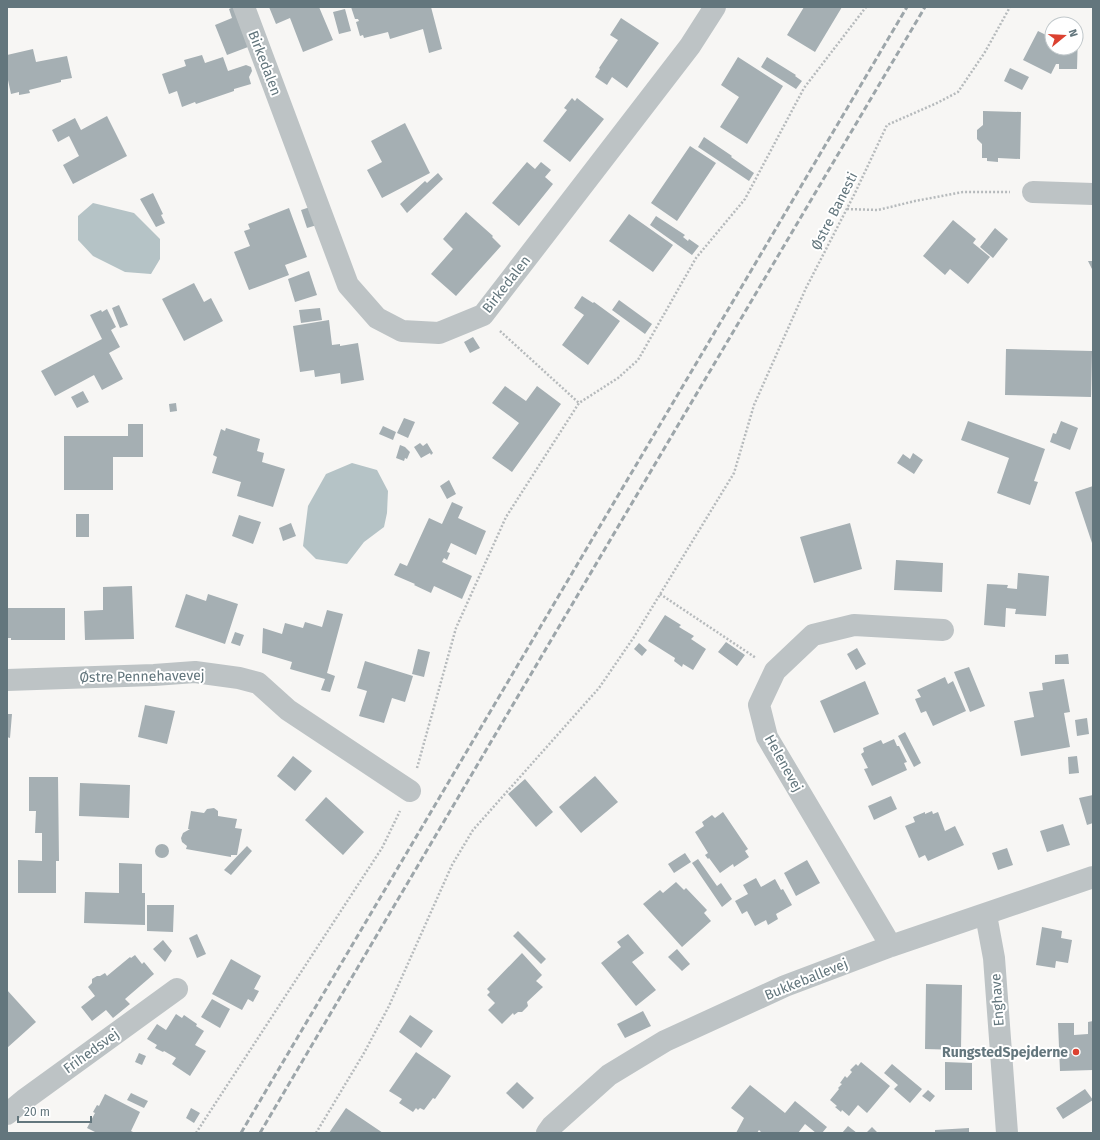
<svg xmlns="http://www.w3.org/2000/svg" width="1100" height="1140" font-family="'Fira Sans',sans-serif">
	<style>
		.water { fill: #b5c3c6 }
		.building { fill: #a5afb3 }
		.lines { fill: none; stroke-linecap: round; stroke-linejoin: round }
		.path { stroke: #b6babc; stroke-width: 2.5; stroke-dasharray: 2 2; stroke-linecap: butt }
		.minor { stroke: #bdc3c5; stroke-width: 22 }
		.rail { stroke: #9da6aa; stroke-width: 3; stroke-dasharray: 6 3; stroke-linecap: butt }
		.poi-dot { fill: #db4130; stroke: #fff; stroke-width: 1.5 }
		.labels { text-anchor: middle; stroke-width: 4; stroke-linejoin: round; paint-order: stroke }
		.street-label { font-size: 14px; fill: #63767d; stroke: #fff }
		.poi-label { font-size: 14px; font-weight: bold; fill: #63767d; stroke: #fff; text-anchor: end }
	</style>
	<rect width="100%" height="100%" fill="#f7f6f4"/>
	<path class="water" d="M 93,203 L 134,213 L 160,239 L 160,259 L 151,274 L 125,272 L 93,256 L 78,240 L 78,216 Z
		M 352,463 L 377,470 L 388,491 L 387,513 L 384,527 L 364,542 L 347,564 L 316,559 L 303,546 L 308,506 L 326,474 Z"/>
	<path class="building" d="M 233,7 L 248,47 L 227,55 L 215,25 L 232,18 L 229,9 Z
		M 269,7 L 319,7 L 333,40 L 303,52 L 290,18 L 276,24 Z
		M 351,7 L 431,7 L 442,49 L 429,53 L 423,29 L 390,39 L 388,32 L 364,38 L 363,35 L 360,36 L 356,22 L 359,21 L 358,19 L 355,19 Z
		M 804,7 L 842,7 L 815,52 L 787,35 Z
		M 345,9 L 351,31 L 339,34 L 333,12 Z
		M 621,18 L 659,43 L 627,88 L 612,77 L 607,85 L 595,77 L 600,69 L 599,68 L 618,40 L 610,35 Z
		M 1038,31 L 1052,38 L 1052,48 L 1076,48 L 1076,33 L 1078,33 L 1077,69 L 1059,69 L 1059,64 L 1056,64 L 1051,74 L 1023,60 Z
		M 33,49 L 36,62 L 67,56 L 72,78 L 61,80 L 61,82 L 29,90 L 30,93 L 19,95 L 19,92 L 11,94 L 8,80 L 7,81 L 7,55 Z
		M 202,55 L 205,63 L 223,57 L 228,71 L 246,65 L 251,67 L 252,71 L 249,77 L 251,84 L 234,89 L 234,91 L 196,104 L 195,102 L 182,107 L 177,91 L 169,94 L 162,74 L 186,66 L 184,60 Z
		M 738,57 L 783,86 L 747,144 L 720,127 L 739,97 L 721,85 Z
		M 767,57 L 796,75 L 795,76 L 802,81 L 796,89 L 761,67 Z
		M 1010,68 L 1029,77 L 1022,90 L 1004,81 Z
		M 572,98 L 575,101 L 577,98 L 604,119 L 570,162 L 543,141 L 567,110 L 564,108 Z
		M 983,111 L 1021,112 L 1020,159 L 998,158 L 998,162 L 987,161 L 987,158 L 982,158 L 982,144 L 977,139 L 977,130 L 983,125 Z
		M 107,116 L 127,156 L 73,184 L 63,165 L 79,156 L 69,136 L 58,142 L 52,130 L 75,118 L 81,130 Z
		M 405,123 L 430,173 L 382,198 L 367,170 L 382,162 L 371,141 Z
		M 704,137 L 732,156 L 731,157 L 754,173 L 749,181 L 698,147 Z
		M 690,146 L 716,163 L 677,221 L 651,203 Z
		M 527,162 L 535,169 L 541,162 L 551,170 L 545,177 L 553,184 L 519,226 L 492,203 Z
		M 438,173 L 443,179 L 407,213 L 400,204 L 425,181 L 427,183 Z
		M 153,193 L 163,214 L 161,215 L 165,223 L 156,227 L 140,199 Z
		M 310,207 L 317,225 L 307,228 L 301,210 Z
		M 289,208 L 307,257 L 285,265 L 289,275 L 249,290 L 234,252 L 250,246 L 244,231 L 250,229 L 248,224 Z
		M 466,212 L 493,236 L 492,237 L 501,246 L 456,296 L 431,274 L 453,249 L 443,239 Z
		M 629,214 L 673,245 L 653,272 L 609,241 Z
		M 656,216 L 685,235 L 683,237 L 688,241 L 689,239 L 699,246 L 692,255 L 650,225 Z
		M 953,220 L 976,239 L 973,243 L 990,257 L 968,284 L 950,269 L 945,275 L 923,256 Z
		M 995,228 L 1008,239 L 993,258 L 980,247 Z
		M 1088,261 L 1093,261 L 1093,271 Z
		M 309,271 L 317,295 L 295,302 L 288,279 Z
		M 194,283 L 204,302 L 211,298 L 223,321 L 184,341 L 162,299 Z
		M 582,296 L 593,303 L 594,302 L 620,321 L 588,365 L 562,345 L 584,315 L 574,308 Z
		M 619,300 L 652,324 L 645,334 L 612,310 Z
		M 119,305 L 128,325 L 120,328 L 112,308 Z
		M 320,308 L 322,320 L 301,323 L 299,310 Z
		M 107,309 L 116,327 L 111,330 L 120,347 L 109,353 L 123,379 L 102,390 L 94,375 L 55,396 L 41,371 L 102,339 L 90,315 L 101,310 L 102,312 Z
		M 329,320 L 332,345 L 340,344 L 340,346 L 358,343 L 364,380 L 341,384 L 340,373 L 315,377 L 314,370 L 300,372 L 293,326 Z
		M 473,337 L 480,348 L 470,353 L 464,342 Z
		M 1006,349 L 1092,351 L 1091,397 L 1005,395 Z
		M 505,386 L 526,401 L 537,386 L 561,404 L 512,472 L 492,458 L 519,423 L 492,403 Z
		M 83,391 L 89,402 L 77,408 L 71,397 Z
		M 176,403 L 177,411 L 170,412 L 169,404 Z
		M 404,418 L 415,422 L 408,438 L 397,433 Z
		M 968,421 L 1045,449 L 1034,481 L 1038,482 L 1030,505 L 997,493 L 1009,458 L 961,440 Z
		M 1061,421 L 1078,428 L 1070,450 L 1050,442 L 1053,433 L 1056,434 Z
		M 128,424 L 143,424 L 143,457 L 113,457 L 113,490 L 64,490 L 64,436 L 128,436 Z
		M 383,426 L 396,432 L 393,440 L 379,434 Z
		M 226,428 L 260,439 L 257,451 L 264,453 L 262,462 L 285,469 L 273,507 L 237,496 L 241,482 L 212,473 L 217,457 L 213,455 L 221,429 L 225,431 Z
		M 420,443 L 423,446 L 427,443 L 433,453 L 431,455 L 430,453 L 421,458 L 414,447 Z
		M 400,445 L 405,447 L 410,452 L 407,459 L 405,458 L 404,461 L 396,458 Z
		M 913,453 L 923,460 L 914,474 L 897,463 L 903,454 L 910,459 Z
		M 449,480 L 456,494 L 447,499 L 440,486 Z
		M 1093,486 L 1093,546 L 1075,492 Z
		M 452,502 L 463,507 L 458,518 L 486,531 L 476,555 L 451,543 L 447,552 L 450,553 L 447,560 L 444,558 L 442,562 L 472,576 L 462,599 L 434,586 L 431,593 L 414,585 L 415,584 L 394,575 L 400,563 L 407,566 L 429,518 L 442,524 Z
		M 76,514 L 89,514 L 89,537 L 76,537 Z
		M 239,515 L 261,522 L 253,544 L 232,536 Z
		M 291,523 L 296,536 L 283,541 L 279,528 Z
		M 850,523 L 862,569 L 814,583 L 800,537 Z
		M 896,560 L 943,563 L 942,592 L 894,590 Z
		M 1018,573 L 1049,576 L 1046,616 L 1015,614 L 1016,609 L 1006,608 L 1005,627 L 984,625 L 987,584 L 1008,585 L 1007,588 L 1017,589 Z
		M 132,586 L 134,639 L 85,640 L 84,611 L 103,610 L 103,587 Z
		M 186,594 L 206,601 L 208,594 L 238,604 L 225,644 L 175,627 Z
		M 8,608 L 65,608 L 65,640 L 11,640 L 11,638 L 7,638 Z
		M 327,610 L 343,614 L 327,673 L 335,676 L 330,692 L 321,690 L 325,679 L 290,669 L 292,662 L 262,653 L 263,628 L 282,634 L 285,623 L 303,628 L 305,622 L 322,627 Z
		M 665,615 L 681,625 L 679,627 L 694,636 L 691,639 L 706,649 L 693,670 L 683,664 L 682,667 L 674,661 L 675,658 L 648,641 Z
		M 235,632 L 244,635 L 240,646 L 231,643 Z
		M 726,642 L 745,655 L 737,666 L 718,652 Z
		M 639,643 L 647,650 L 642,656 L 634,649 Z
		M 857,648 L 866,664 L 856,670 L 847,654 Z
		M 418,649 L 430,652 L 424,677 L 412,674 Z
		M 1068,654 L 1069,664 L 1055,664 L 1055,655 Z
		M 365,661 L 413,676 L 405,702 L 392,698 L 384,723 L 359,716 L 367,691 L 357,688 Z
		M 969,667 L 985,706 L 970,712 L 954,672 Z
		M 945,677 L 948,684 L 953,681 L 966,711 L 933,726 L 926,711 L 921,713 L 915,699 L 921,697 L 917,690 Z
		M 1064,679 L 1070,712 L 1064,713 L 1070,747 L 1021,756 L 1014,721 L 1034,717 L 1029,692 L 1043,690 L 1042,683 Z
		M 865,681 L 879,714 L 834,733 L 820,701 Z
		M 145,705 L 175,711 L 167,744 L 138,737 Z
		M 7,714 L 12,714 L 10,738 L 7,737 Z
		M 1087,718 L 1089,734 L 1077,736 L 1075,720 Z
		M 905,732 L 921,763 L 914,767 L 898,736 Z
		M 894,739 L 897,746 L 899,746 L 907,762 L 904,763 L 907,770 L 872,786 L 864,769 L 868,768 L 861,754 L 864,752 L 863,748 L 881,740 L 883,744 Z
		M 293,756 L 312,771 L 295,791 L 277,776 Z
		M 1077,756 L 1079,773 L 1069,774 L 1068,757 Z
		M 595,776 L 618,802 L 581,833 L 559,807 Z
		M 29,777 L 58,777 L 59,861 L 56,861 L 56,893 L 18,893 L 18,860 L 42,861 L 42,833 L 35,833 L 36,811 L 29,811 Z
		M 525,779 L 553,812 L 536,827 L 508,794 Z
		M 80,783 L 130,785 L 129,818 L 79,816 Z
		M 1093,795 L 1093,823 L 1087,825 L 1079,798 Z
		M 891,796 L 897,809 L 874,820 L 868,806 Z
		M 326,797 L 364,832 L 343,855 L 305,820 Z
		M 214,808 L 218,811 L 218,816 L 237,819 L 235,828 L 242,829 L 237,855 L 231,855 L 231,857 L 186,849 L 187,846 L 182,842 L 181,838 L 183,833 L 190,829 L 188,829 L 191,811 L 204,813 L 207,809 Z
		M 932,811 L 933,814 L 938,812 L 945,831 L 955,826 L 964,845 L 928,861 L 925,855 L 919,858 L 905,826 L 915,822 L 913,817 L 925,812 L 925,814 Z
		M 723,812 L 748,849 L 745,851 L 749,857 L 734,867 L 733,864 L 720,873 L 709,858 L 708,859 L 705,855 L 708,853 L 695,832 L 704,826 L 702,822 L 712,815 L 715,818 Z
		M 1063,824 L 1070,845 L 1047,852 L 1040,831 Z
		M155 851a7 7 0 1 1 14 0a7 7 0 1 1-14 0Z
		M 247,846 L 252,851 L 231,875 L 224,870 Z
		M 1007,848 L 1013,865 L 998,870 L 992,853 Z
		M 685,853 L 691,862 L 674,873 L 668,864 Z
		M 698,859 L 717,886 L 721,883 L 732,899 L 722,907 L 692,863 Z
		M 807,860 L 820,883 L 796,896 L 784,873 Z
		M 119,863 L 142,864 L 142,893 L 145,893 L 145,925 L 84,923 L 85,892 L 119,893 Z
		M 756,878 L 761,887 L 775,879 L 781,890 L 783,889 L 792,905 L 776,914 L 778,919 L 768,925 L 766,920 L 755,926 L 747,911 L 742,914 L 735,901 L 748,894 L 743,885 Z
		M 676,882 L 684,890 L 686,888 L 707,910 L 704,913 L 711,921 L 682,947 L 643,904 L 660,890 L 663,893 Z
		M 147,905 L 174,905 L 173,932 L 147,931 Z
		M 1042,927 L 1062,931 L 1061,938 L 1072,940 L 1068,963 L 1056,961 L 1055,968 L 1036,965 Z
		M 518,931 L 546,959 L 541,964 L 513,936 Z
		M 197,934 L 206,954 L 197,958 L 189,938 Z
		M 628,934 L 644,953 L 632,962 L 656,990 L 636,1006 L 601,963 L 621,947 L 617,942 Z
		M 163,940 L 172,951 L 165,962 L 153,949 Z
		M 677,949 L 690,964 L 682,971 L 668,957 Z
		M 522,953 L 542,975 L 536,981 L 543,987 L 527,1002 L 528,1006 L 522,1012 L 518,1012 L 514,1015 L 513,1013 L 502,1024 L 488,1010 L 495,1003 L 487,995 L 490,992 L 487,989 Z
		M 135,955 L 142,964 L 144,962 L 154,974 L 125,999 L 130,1004 L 113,1018 L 106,1010 L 92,1021 L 81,1007 L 95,996 L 88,987 L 92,983 L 92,979 L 97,976 L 100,976 L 105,973 L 107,976 L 130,957 L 131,958 Z
		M 231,959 L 261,976 L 254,989 L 259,991 L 253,1002 L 248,999 L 242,1010 L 212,994 Z
		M 926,984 L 962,985 L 961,1050 L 925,1049 Z
		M 7,990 L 36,1022 L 7,1048 Z
		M 212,999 L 230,1009 L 220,1028 L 201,1017 Z
		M 643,1011 L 651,1026 L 625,1038 L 617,1024 Z
		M 176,1014 L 182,1018 L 184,1015 L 197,1024 L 196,1026 L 204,1031 L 195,1045 L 206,1051 L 190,1076 L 172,1064 L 176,1058 L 164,1051 L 163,1052 L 155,1048 L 157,1045 L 147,1039 L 157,1024 L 166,1030 Z
		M 410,1015 L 433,1031 L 421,1048 L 399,1032 Z
		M 1093,1021 L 1093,1070 L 1060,1071 L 1058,1023 L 1074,1023 L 1074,1035 L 1088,1034 L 1088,1022 Z
		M 416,1052 L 451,1076 L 435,1099 L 433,1098 L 424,1110 L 420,1108 L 418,1110 L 416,1108 L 413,1112 L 399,1103 L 402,1099 L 389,1091 Z
		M 139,1053 L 146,1056 L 142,1065 L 135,1062 Z
		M 861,1062 L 890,1086 L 867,1113 L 858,1105 L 849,1116 L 842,1110 L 841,1112 L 835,1107 L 837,1106 L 830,1100 L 839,1089 L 838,1088 L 842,1084 L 840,1083 L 845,1076 L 847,1078 L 852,1072 L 850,1070 L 856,1064 L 858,1066 Z
		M 945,1062 L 972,1063 L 972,1090 L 945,1090 Z
		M 892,1064 L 922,1089 L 910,1103 L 894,1089 L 898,1085 L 884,1073 Z
		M 517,1082 L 534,1098 L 523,1109 L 506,1093 Z
		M 750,1085 L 785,1113 L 795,1101 L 827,1127 L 822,1133 L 816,1133 L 805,1124 L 798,1133 L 762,1133 L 759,1130 L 757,1133 L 736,1133 L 744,1118 L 731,1108 Z
		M 1085,1089 L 1093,1100 L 1063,1119 L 1056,1108 Z
		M 928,1090 L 935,1096 L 930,1102 L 922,1096 Z
		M 131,1093 L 148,1101 L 144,1108 L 127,1100 Z
		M 105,1094 L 140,1112 L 131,1131 L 135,1133 L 97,1133 L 87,1128 L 95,1113 L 93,1112 L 97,1105 L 99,1106 Z
		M 191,1108 L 200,1113 L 194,1123 L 186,1118 Z
		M 346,1108 L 383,1133 L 329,1133 Z
		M 848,1126 L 857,1133 L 842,1133 Z
		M 872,1127 L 878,1133 L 866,1133 Z
		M 969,1128 L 969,1133 L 935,1133 L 935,1130 Z"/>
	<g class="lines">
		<path class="path" d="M 847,209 L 878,210 L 915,201 L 963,192 L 1010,192
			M 500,331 L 579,403
			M 660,594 L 756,658
			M 417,768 L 456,628 L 506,517 L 579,403 L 618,378 L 638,360 L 696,258 L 745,199 L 804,88 L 866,7
			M 196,1133 L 382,848 L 400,811
			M 316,1133 L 364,1053 L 389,1006 L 452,865 L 473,830 L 599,688 L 634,637 L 734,473 L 754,405 L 806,288 L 855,193 L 887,125 L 937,103 L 958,92 L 985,52 L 1010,7"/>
		<path class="minor" d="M 244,7 L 348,285 L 377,318 L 402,331 L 439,333 L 483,315 L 690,46 L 715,7
			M 1033,192 L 1093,194
			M 7,680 L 154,675 L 195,672 L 239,678 L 258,683 L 288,710 L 410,791
			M 986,915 L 994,958 L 1007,1133
			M 891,946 L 767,737 L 759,705 L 775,671 L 813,635 L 854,625 L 943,630
			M 7,1114 L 24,1100 L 177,989
			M 547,1133 L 552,1126 L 609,1075 L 665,1041 L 785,986 L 891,946 L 1093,877"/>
		<path class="rail" d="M 241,1133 L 907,7
			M 260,1133 L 925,7"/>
	</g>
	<circle class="poi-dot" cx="1076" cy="1052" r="4"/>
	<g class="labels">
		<g class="street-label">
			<text transform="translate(265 63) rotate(69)" y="5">Birkedalen</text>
			<text transform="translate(834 211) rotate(-63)" y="5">Østre Banesti</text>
			<text transform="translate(506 284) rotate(-52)" y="5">Birkedalen</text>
			<text transform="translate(142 676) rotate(-1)" y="5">Østre Pennehavevej</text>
			<text transform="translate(784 763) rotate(61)" y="5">Helenevej</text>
			<text transform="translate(806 979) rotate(-22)" y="5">Bukkeballevej</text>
			<text transform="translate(997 1000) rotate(-94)" y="5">Enghave</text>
			<text transform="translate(91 1051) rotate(-36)" y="5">Frihedsvej</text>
		</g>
		<g class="poi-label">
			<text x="1068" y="1057">RungstedSpejderne</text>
		</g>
	</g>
	<rect width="1100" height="1140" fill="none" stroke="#63767d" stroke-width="16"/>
	<g transform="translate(1064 36) rotate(72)"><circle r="19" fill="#ffffff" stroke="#c1c8cb"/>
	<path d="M0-3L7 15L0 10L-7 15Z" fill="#db4130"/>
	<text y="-6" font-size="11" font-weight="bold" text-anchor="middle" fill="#63767d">N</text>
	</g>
	<path d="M18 1116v6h73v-6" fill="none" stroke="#63767d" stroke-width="2"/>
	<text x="24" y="1116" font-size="12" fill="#63767d" stroke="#ffffff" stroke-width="3" paint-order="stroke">20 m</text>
</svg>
